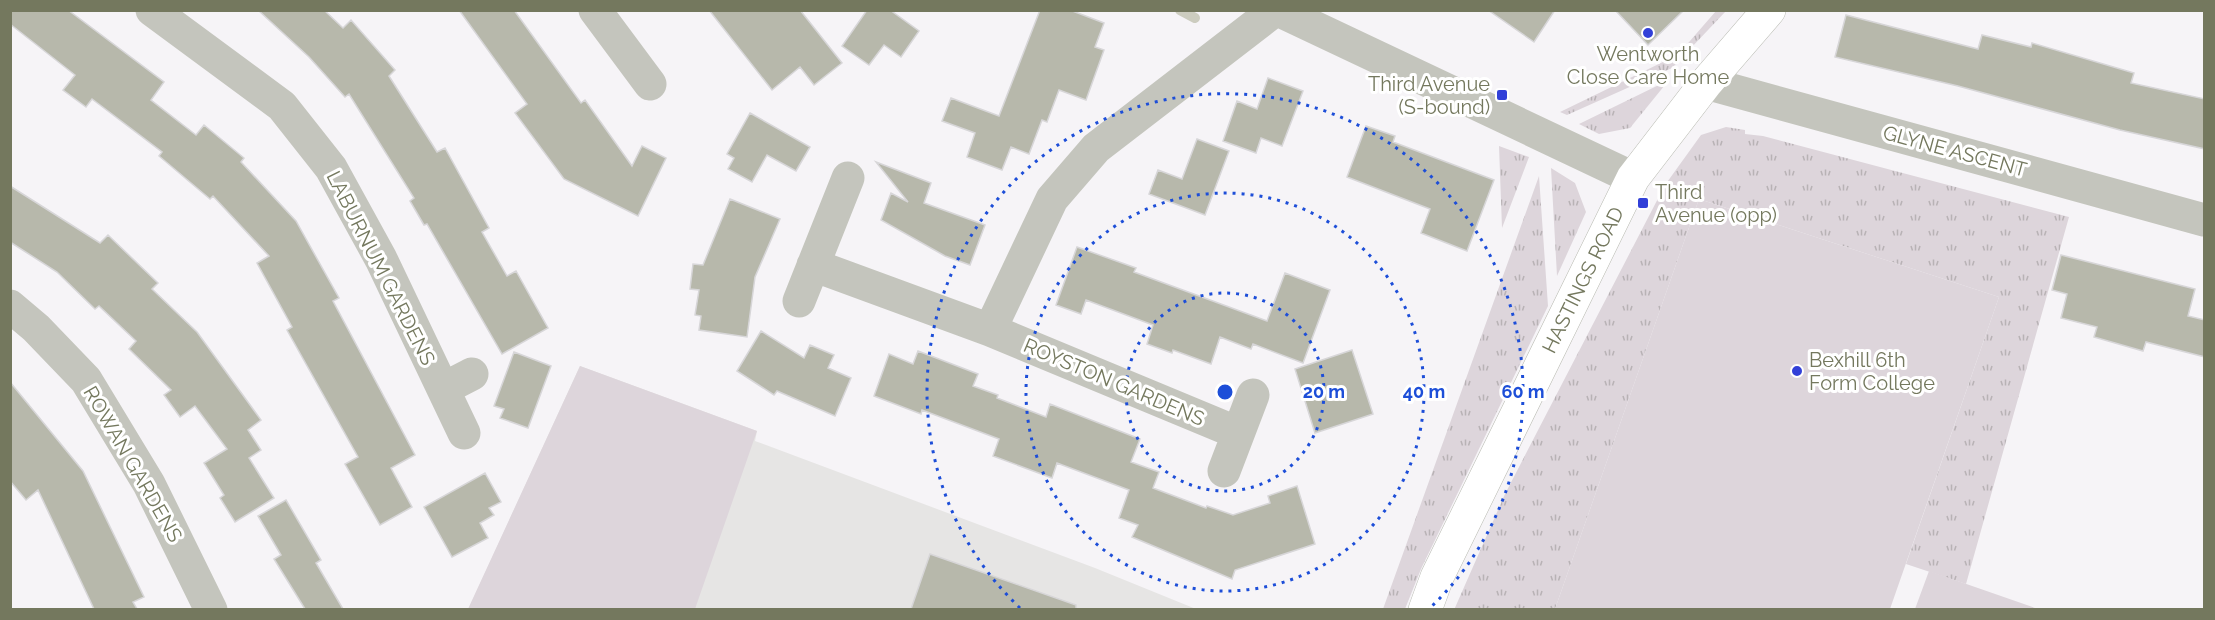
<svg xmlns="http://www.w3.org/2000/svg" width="2215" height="620" font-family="Raleway,sans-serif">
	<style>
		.built { fill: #e6e5e4 }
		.grass { fill: url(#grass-tufts) }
		.park { fill: #ddd5db }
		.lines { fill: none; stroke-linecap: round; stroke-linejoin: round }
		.stream { stroke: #ccccbf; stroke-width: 10 }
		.building { fill: #b7b8ab; stroke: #d7d6d8; stroke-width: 1.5 }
		.primary-casing { stroke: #b8bab1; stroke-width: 34 }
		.street { stroke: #c4c5bd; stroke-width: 33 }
		.primary { stroke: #fff; stroke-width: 33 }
		.ring { fill: none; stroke: #1d4ed8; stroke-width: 3; stroke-dasharray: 3 6 }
		.poi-dot { fill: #3240d8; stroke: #fff; stroke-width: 2 }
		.labels { text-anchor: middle; stroke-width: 6; stroke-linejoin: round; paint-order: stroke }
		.poi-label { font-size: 20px; fill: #74785e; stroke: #fff; text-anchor: start }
		.street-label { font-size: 20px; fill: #74785e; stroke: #fff }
		.centre { fill: #1d4ed8; stroke: #fff; stroke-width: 3 }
		.ring-label { font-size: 18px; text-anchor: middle; font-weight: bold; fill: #1d4ed8; stroke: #fff; stroke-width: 6; stroke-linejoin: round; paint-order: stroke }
	</style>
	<defs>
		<pattern id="grass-tufts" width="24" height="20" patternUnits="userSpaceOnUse" patternTransform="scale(1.5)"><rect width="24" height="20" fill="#ddd5db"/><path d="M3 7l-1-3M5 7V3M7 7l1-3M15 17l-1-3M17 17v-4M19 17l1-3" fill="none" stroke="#b8b2b5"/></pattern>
	</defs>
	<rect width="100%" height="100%" fill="#f6f4f7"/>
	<path class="built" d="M 580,366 L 757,431 L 755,441 L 1095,568 L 1196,609 L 468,610 Z"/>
	<path class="grass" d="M 1716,11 L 1726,11 L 1672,68 L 1567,115 L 1560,112 L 1667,60 L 1683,49 Z
		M 1669,80 L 1630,128 L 1599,134 L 1579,124 Z
		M 1726,127 L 1745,130 L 1745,134 L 1763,136 L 2069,217 L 1966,584 L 1906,564 L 1999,297 L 1699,199 L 1555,609 L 1454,610 L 1505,494 L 1665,185 L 1701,135 Z
		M 1499,146 L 1529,157 L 1502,228 Z
		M 1551,168 L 1575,183 L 1586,212 L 1557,276 Z
		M 1539,176 L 1548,306 L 1421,569 L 1405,609 L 1383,609 Z"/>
	<path class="park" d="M 1699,199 L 1999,297 L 1890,609 L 1555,609 Z
		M 580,366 L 757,431 L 695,609 L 468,609 Z
		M 1929,571 L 2038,609 L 1915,609 Z"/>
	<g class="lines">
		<path class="stream" d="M 1180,10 L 1195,18"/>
	</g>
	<path class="building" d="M 10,10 L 68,10 L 164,82 L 151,100 L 196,135 L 204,125 L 244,158 L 241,162 L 296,221 L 339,298 L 333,301 L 415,455 L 391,468 L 412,507 L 380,525 L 345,464 L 358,457 L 287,330 L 292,327 L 257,263 L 269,256 L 213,196 L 210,199 L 159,156 L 162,152 L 92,99 L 86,107 L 63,90 L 75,75 L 10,24 Z
		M 258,10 L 324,10 L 343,28 L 351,20 L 395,70 L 389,76 L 437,152 L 445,148 L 489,228 L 482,232 L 507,276 L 516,271 L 548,328 L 502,354 L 427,224 L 424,225 L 410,201 L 414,198 L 349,94 L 345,97 L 309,57 Z
		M 459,10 L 514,10 L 581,103 L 585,100 L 632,166 L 642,146 L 666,158 L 638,216 L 564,179 L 515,113 L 527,104 Z
		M 709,10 L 800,10 L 842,63 L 814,85 L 800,67 L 772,90 Z
		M 867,10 L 890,10 L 919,31 L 901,57 L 884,45 L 869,65 L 842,46 Z
		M 1040,10 L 1070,10 L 1104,23 L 1095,47 L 1104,50 L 1086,100 L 1059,90 L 1047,122 L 1042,120 L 1029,154 L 1011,147 L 1002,170 L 967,157 L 975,133 L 942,121 L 951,98 L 999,116 Z
		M 1488,10 L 1555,10 L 1534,42 Z
		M 1615,10 L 1684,10 L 1648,45 Z
		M 1846,15 L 1978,49 L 1982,35 L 2031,47 L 2032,43 L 2134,73 L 2131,83 L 2205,99 L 2205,149 L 2120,130 L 1958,86 L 1835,57 Z
		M 1268,78 L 1303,91 L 1282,146 L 1261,138 L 1256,153 L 1223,141 L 1237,101 L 1257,109 Z
		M 750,113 L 810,147 L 796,171 L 767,155 L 752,182 L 728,169 L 734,158 L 727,154 Z
		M 1366,126 L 1395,136 L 1393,142 L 1494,180 L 1467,251 L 1421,233 L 1430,209 L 1347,177 Z
		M 1197,139 L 1229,151 L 1205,215 L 1149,194 L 1158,170 L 1182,179 Z
		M 876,162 L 931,183 L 924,203 L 985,225 L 970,265 L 945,256 L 881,220 L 891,193 L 908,202 Z
		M 10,186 L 100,243 L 108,235 L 158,283 L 152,289 L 197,332 L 261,420 L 248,430 L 261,450 L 249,458 L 274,498 L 235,522 L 220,498 L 224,495 L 204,463 L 227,449 L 195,406 L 180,417 L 164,395 L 171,390 L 129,349 L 136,341 L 99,306 L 95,309 L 57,272 L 10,242 Z
		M 730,199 L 780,219 L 755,277 L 747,337 L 699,330 L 701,316 L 695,315 L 699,290 L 690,289 L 693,264 L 703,265 Z
		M 1077,247 L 1136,268 L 1134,272 L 1267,321 L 1285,273 L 1330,290 L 1303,363 L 1253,344 L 1251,349 L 1220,337 L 1211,364 L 1173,350 L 1172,353 L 1147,344 L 1153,325 L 1086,300 L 1081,314 L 1056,305 Z
		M 2061,255 L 2195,289 L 2188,316 L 2205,320 L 2205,357 L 2146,342 L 2143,351 L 2094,337 L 2097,327 L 2061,318 L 2067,294 L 2052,290 Z
		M 761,331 L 804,358 L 810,345 L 834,355 L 828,368 L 851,378 L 835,416 L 777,391 L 774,395 L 737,371 Z
		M 1352,350 L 1373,414 L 1315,433 L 1295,369 Z
		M 918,351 L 978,374 L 973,386 L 998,395 L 997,398 L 1046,417 L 1050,404 L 1140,439 L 1131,462 L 1159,472 L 1153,488 L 1206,508 L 1207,506 L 1233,515 L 1270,503 L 1268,496 L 1297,486 L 1315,544 L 1235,570 L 1232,579 L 1132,537 L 1138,525 L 1119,518 L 1129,490 L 1057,463 L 1052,478 L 993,456 L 999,439 L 922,410 L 921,414 L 874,396 L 889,354 L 913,364 Z
		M 514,352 L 551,366 L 528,428 L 500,418 L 504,409 L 494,406 Z
		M 10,382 L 83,471 L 144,597 L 133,602 L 137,609 L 94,609 L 38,490 L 26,500 L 10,481 Z
		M 485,473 L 501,502 L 489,508 L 494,515 L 480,523 L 488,538 L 452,557 L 424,507 Z
		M 286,500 L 321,560 L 316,563 L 343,609 L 305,609 L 274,559 L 281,555 L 258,516 Z
		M 930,554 L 1076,605 L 1076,609 L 911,609 Z"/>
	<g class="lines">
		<defs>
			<g id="primary">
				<path id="s1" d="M 1425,610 L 1437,577 L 1633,178 L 1706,83 L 1769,10"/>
			</g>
		</defs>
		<use href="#primary" class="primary-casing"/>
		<path class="street" d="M 152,10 L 282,106 L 331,168 L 381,259 L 464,433
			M 595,10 L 650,84
			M 1278,10 L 1633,178
			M 1706,83 L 2204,220
			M 813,265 L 990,330 L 1238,433
			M 799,301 L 848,178
			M 10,306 L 36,328 L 86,380 L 149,484 L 211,610
			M 990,330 L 1052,199 L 1096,148 L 1275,10
			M 443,389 L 472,374
			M 1224,471 L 1253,395"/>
		<use href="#primary" class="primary"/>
	</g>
	<g class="ring">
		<circle cx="1225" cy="392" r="99"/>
		<circle cx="1225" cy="392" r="199"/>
		<path d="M1020 608A298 298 0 1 1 1430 608"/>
	</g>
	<g class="poi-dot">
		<circle cx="1648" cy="33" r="6"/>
		<rect x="1496" y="89" width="12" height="12" rx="3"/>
		<rect x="1637" y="197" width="12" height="12" rx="3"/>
		<circle cx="1797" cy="371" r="6"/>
	</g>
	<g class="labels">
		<g class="poi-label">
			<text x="1648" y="61" text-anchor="middle">Wentworth<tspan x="1648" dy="23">Close Care Home</tspan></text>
			<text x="1490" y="91" text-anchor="end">Third Avenue<tspan x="1490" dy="23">(S-bound)</tspan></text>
			<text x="1655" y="199">Third<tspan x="1655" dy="23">Avenue (opp)</tspan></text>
			<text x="1809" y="367">Bexhill 6th<tspan x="1809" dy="23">Form College</tspan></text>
		</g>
		<g class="street-label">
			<text transform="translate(1955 151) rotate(15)" y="7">GLYNE ASCENT</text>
			<text transform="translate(381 268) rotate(63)" y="7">LABURNUM GARDENS</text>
			<text dy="7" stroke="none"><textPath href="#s1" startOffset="366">HASTINGS ROAD</textPath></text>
			<text transform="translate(1114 382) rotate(23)" y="7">ROYSTON GARDENS</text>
			<text transform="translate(133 464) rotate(60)" y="7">ROWAN GARDENS</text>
		</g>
	</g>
	<circle cx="1225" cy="392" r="9" class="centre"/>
	<g class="ring-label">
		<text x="1324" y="398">20 m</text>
		<text x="1424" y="398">40 m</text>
		<text x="1523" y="398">60 m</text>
	</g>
	<rect width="2215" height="620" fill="none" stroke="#74785e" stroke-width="24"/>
</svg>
